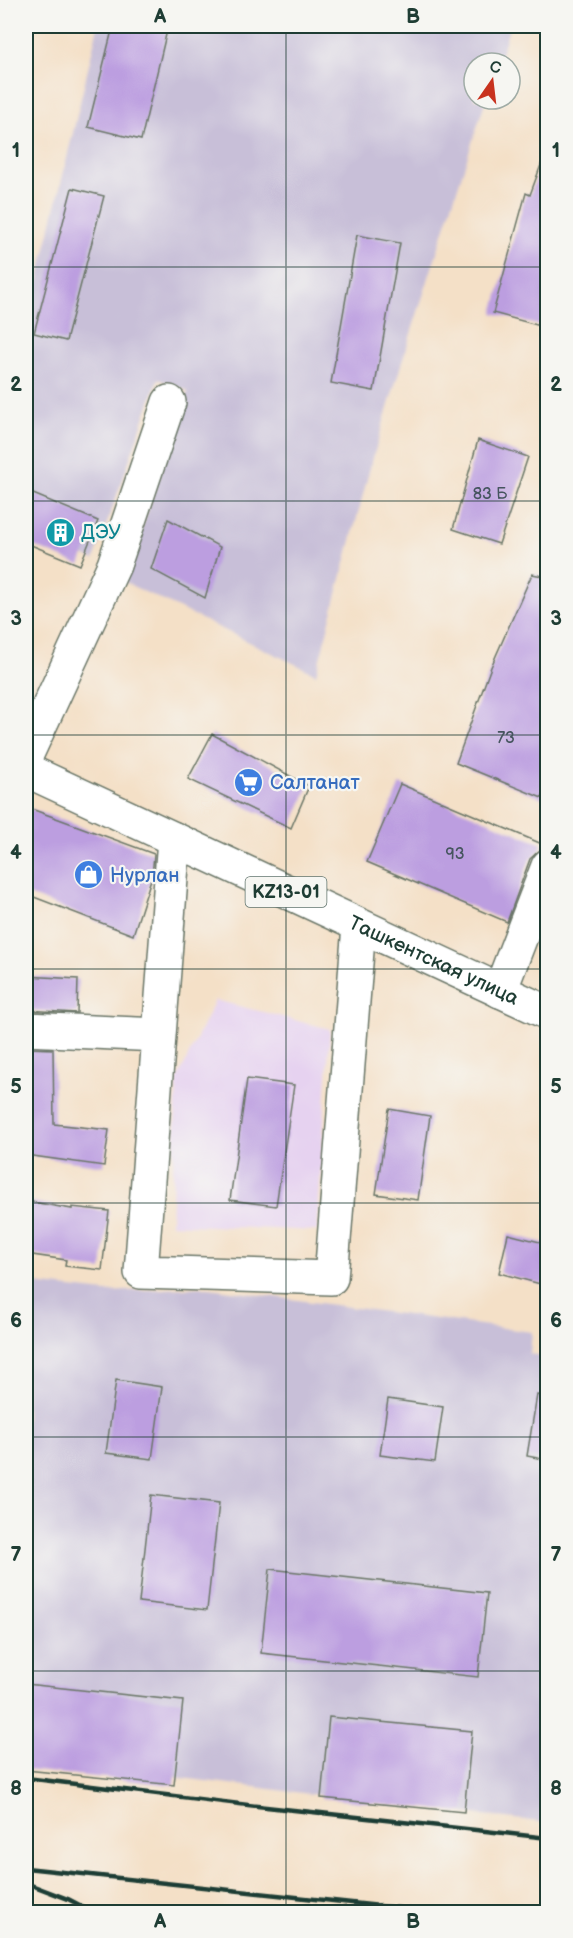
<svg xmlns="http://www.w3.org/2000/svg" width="573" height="1938" font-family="'Balsamiq Sans',sans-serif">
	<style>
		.built { fill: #e6d2f0 }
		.industrial { fill: #c8bfd8 }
		.building { fill: #bc9ee0 }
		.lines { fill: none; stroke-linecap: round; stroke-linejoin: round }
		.minor-casing { stroke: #6a7667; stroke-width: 36 }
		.major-casing { stroke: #6a7667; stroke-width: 36 }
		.minor { stroke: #fff; stroke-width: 33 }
		.major { stroke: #fff; stroke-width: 33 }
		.rail { stroke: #1f3d34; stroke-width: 4.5 }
		.grid { fill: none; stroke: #1f3d34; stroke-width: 1.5; stroke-opacity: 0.55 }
		.labels { text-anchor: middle; stroke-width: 4.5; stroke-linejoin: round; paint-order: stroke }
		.number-label { font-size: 16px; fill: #46555f }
		.shield { fill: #f6f6f2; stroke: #60746d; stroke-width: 1.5 }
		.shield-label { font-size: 18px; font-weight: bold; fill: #1f3d34 }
		.culture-label { font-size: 20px; fill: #0d838f; stroke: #f6f6f2; text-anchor: start }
		.shop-label { font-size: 20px; fill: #366cbe; stroke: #f6f6f2; text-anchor: start }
		.street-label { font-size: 20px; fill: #1f3d34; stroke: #f6f6f2 }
		.neatline { fill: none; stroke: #1f3d34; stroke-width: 2 }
		.grid-label { font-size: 20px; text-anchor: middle; font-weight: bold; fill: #1f3d34 }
	</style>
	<rect width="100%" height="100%" fill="#f6f6f2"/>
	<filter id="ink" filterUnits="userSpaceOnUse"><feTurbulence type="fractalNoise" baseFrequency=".0167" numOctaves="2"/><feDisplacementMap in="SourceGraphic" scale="12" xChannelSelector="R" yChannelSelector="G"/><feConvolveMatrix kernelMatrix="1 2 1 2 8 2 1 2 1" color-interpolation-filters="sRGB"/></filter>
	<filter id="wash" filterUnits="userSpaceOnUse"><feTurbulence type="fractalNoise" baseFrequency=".008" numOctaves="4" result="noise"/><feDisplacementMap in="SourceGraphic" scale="24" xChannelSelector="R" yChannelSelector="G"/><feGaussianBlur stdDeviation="1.35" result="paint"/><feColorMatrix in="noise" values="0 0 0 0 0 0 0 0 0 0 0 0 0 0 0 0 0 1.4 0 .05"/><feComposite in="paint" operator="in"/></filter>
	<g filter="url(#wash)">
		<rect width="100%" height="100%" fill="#f4e0c7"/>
		<path class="built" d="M 215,1000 L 330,1029 L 317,1231 L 171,1224 L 177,1080 Z"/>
		<path class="industrial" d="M 98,26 L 510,26 L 498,63 L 474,63 L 474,99 L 486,99 L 401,365 L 371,464 L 316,674 L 124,582 L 188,391 L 158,379 L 94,560 L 26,529 L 26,333 Z
			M 26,1283 L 106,1292 L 202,1287 L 532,1332 L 530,1354 L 548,1357 L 547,1823 L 26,1759 Z"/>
		<g id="blocks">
			<path class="building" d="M 113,26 L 168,26 L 141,140 L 88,127 Z
				M 545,154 L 548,155 L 548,328 L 493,313 L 526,193 L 530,195 Z
				M 72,188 L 104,196 L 66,341 L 34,333 Z
				M 357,235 L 400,243 L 374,391 L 331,383 Z
				M 478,440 L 528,457 L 499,544 L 453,529 Z
				M 26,491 L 98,521 L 80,565 L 26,543 Z
				M 168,519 L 220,547 L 205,598 L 151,569 Z
				M 532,574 L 548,577 L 548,785 L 542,798 L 456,763 L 491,667 Z
				M 212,734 L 309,786 L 291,828 L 188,779 Z
				M 400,784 L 542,844 L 540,850 L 530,859 L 507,922 L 367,862 Z
				M 26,807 L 154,854 L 152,876 L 133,935 L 26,894 Z
				M 26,976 L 78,979 L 77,1013 L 26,1010 Z
				M 26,1048 L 53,1049 L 54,1124 L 109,1130 L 104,1166 L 26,1155 Z
				M 247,1079 L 294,1085 L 276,1206 L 230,1200 Z
				M 389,1109 L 430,1116 L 418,1200 L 376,1194 Z
				M 26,1201 L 72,1209 L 72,1207 L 109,1211 L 102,1270 L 65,1266 L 66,1260 L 26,1254 Z
				M 508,1234 L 548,1244 L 548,1286 L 499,1273 Z
				M 116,1380 L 162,1387 L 152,1459 L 106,1453 Z
				M 537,1395 L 548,1396 L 548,1460 L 527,1456 Z
				M 388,1399 L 443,1407 L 435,1462 L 380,1455 Z
				M 151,1495 L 219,1503 L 207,1610 L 139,1602 Z
				M 270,1569 L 487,1593 L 478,1677 L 261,1653 Z
				M 26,1684 L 183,1701 L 174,1785 L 26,1770 Z
				M 329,1717 L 472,1731 L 464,1812 L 321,1798 Z"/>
		</g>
	</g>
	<g filter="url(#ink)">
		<use href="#blocks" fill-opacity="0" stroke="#6a7667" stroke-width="1.5"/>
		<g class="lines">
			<defs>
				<path id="minor" d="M 26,756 L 114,565 L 169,402
					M 174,839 L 141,1272 L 331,1278 L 359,926
					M 500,991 L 548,866
					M 26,1029 L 159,1035"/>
				<g id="major">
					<path id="s1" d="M 26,770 L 548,1013"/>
				</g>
			</defs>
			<use href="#minor" class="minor-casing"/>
			<use href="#major" class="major-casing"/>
			<use href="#minor" class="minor"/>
			<use href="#major" class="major"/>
			<path class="rail" d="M 26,1778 L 248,1805 L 548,1838
				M 26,1868 L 436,1912
				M 26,1883 L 68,1899 L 93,1912"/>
		</g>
	</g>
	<path class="grid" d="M 286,26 L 286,1912M 26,267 L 548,267M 26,501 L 548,501M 26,735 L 548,735M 26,969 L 548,969M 26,1203 L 548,1203M 26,1437 L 548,1437M 26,1671 L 548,1671"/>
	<defs>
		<symbol id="building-disc" viewBox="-11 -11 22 22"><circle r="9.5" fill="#0f9aa8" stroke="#f6f6f2"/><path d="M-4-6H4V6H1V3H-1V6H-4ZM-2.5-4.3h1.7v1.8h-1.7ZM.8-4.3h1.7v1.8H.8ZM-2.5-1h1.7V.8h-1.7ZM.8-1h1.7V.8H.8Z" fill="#fff"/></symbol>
		<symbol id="supermarket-disc" viewBox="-11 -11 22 22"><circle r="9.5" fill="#3f7fe0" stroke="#f6f6f2"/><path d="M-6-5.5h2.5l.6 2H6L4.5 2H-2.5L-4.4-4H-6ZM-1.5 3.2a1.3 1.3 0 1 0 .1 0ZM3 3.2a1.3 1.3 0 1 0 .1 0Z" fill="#fff"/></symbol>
		<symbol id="shop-disc" viewBox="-11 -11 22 22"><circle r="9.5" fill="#3f7fe0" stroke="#f6f6f2"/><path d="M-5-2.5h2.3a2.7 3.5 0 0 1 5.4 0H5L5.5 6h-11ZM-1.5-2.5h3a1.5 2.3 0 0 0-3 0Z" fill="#fff"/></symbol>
	</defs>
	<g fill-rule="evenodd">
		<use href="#building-disc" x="44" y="516" width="33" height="33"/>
		<use href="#supermarket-disc" x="232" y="766" width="33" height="33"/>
		<use href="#shop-disc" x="72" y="858" width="33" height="33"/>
	</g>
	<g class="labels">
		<g class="number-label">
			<text x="490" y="499">83 Б</text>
			<text x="506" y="743">73</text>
			<text x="455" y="859">93</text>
		</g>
		<rect class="shield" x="245.5" y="877" width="81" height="30" rx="4.5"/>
		<g class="shield-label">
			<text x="286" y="898">KZ13-01</text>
		</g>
		<g class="culture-label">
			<text x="81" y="539">ДЭУ</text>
		</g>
		<g class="shop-label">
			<text x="270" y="789">Салтанат</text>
			<text x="110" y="882">Нурлан</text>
		</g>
		<g class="street-label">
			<text dy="7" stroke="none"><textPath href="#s1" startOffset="450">Ташкентская улица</textPath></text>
		</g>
	</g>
	<rect width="573" height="1938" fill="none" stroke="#f6f6f2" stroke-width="66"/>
	<g transform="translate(492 81) rotate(14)"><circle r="28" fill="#f6f6f2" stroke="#a0aca6" stroke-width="1.5"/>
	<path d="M0-4.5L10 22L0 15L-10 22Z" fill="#c8321e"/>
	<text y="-9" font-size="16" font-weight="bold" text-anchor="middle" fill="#1f3d34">С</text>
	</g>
	<rect x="33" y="33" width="507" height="1872" class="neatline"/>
	<g class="grid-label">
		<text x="160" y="23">A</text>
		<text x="413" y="23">B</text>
		<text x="16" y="157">1</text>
		<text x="556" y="157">1</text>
		<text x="16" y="391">2</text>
		<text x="556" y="391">2</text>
		<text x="16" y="625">3</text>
		<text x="556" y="625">3</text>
		<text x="16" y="859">4</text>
		<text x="556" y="859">4</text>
		<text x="16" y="1093">5</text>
		<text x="556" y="1093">5</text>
		<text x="16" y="1327">6</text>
		<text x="556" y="1327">6</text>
		<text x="16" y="1561">7</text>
		<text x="556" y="1561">7</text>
		<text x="16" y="1795">8</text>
		<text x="556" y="1795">8</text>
		<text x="160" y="1928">A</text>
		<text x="413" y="1928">B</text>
	</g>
</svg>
